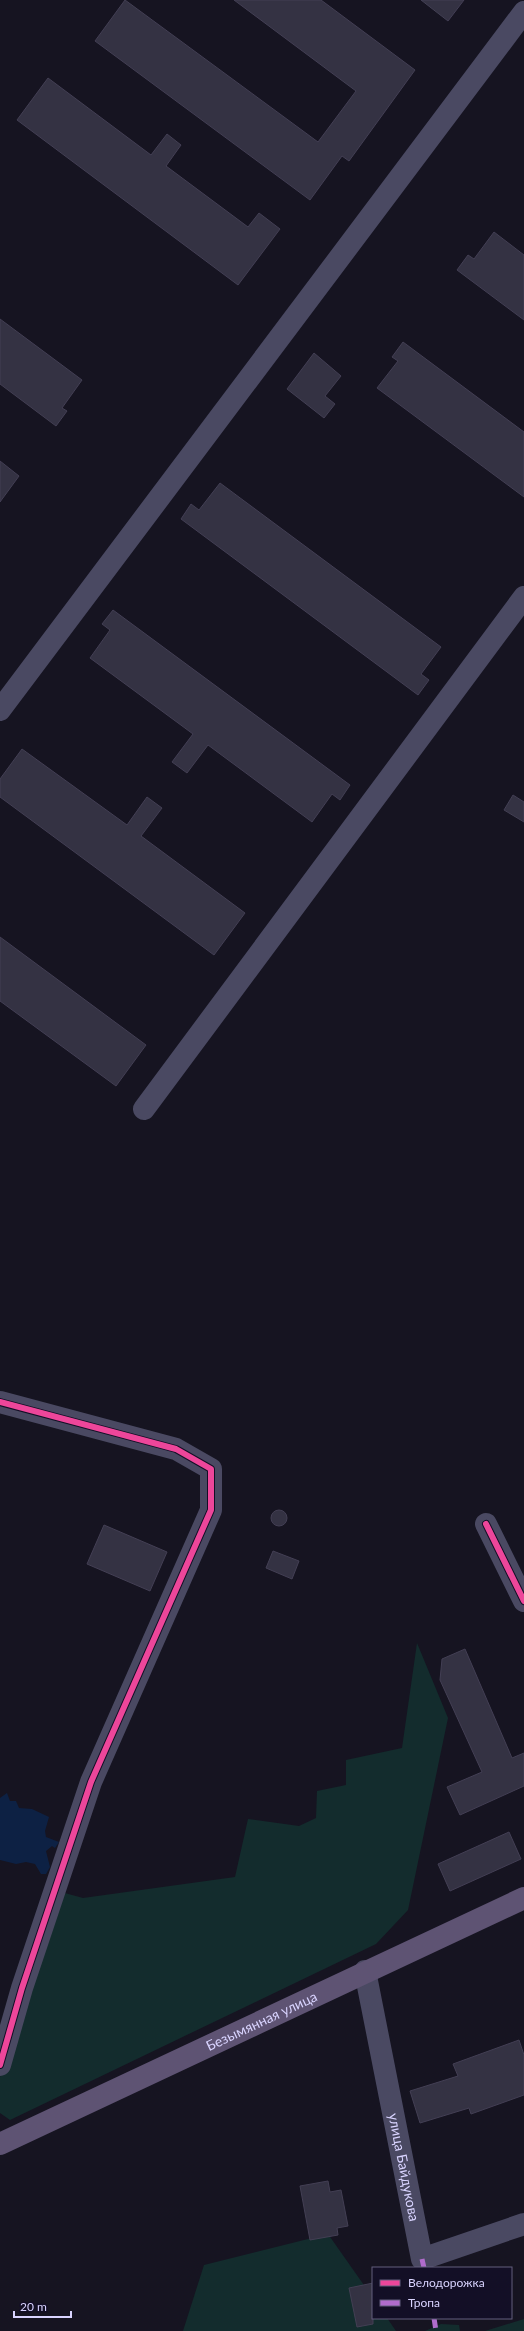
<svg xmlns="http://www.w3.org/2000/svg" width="524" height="2331" font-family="Lato,sans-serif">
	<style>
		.green { fill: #132c2d }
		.water { fill: #0d2144 }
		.building { fill: #343243; stroke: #433f54 }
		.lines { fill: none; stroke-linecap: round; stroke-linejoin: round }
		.minor { stroke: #4a4962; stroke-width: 22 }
		.major { stroke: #5e5373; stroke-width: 22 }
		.quiet { stroke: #b06ccc; stroke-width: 5; stroke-dasharray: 10 5; stroke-linecap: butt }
		.cycleway-casing { stroke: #130f26; stroke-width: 8 }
		.cycleway { stroke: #ed469a; stroke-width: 6 }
		.labels { text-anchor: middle; stroke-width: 3.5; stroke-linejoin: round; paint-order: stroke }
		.street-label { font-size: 14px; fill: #d9d4ff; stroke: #130f26 }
	</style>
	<rect width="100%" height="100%" fill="#161421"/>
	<path class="green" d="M 417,1643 L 448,1718 L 408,1910 L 376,1944 L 10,2120 L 0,2113 L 0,2077 L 52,1912 L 61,1892 L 83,1898 L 235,1877 L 248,1819 L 299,1826 L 316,1818 L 317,1791 L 346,1785 L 346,1760 L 402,1748 Z
		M 328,2234 L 373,2298 L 373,2318 L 387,2318 L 396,2331 L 183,2331 L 204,2265 Z
		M 524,2319 L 524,2331 L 485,2331 Z
		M 441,2324 L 459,2325 L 460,2331 L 425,2331 Z"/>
	<path class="water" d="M 7,1793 L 10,1801 L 16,1801 L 19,1808 L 32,1809 L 49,1817 L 45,1831 L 46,1837 L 59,1842 L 55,1848 L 52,1846 L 46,1851 L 50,1867 L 46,1874 L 41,1874 L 35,1864 L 26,1862 L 16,1864 L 0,1860 L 0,1798 Z"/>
	<path class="building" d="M 125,0 L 318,142 L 356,91 L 234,0 L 321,0 L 415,70 L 349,161 L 342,156 L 310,200 L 95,41 Z
		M 421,0 L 464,0 L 448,21 Z
		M 48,78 L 151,155 L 167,134 L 181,145 L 166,166 L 248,227 L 259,213 L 280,229 L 238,285 L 17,120 Z
		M 494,232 L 524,255 L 524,320 L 457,270 L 468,255 L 474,259 Z
		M 0,319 L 82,380 L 62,408 L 67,411 L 56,426 L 0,384 Z
		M 403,342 L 524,432 L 524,497 L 377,388 L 398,361 L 392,357 Z
		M 314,353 L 341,376 L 325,396 L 335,404 L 324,418 L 287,389 Z
		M 0,461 L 19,476 L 0,502 Z
		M 220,483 L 441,647 L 421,674 L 429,680 L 418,695 L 181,519 L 191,504 L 199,510 Z
		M 113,610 L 350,785 L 340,800 L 332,794 L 312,822 L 208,745 L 187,773 L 172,762 L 193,734 L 90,658 L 110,630 L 102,624 Z
		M 22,749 L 127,825 L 147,797 L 162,808 L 141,836 L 245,913 L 214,955 L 0,797 L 0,779 Z
		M 513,795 L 524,802 L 524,822 L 504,810 Z
		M 0,937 L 146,1045 L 116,1086 L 0,1001 Z
		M271 1518a8 8 0 1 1 16 0a8 8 0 1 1-16 0Z
		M 104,1525 L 167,1552 L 150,1591 L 87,1564 Z
		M 273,1551 L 299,1561 L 292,1579 L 266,1568 Z
		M 465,1649 L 512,1758 L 524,1753 L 524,1786 L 460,1815 L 447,1787 L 482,1772 L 440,1680 L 442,1659 Z
		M 509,1832 L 521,1859 L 450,1891 L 438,1864 Z
		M 519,2040 L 524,2055 L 524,2095 L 471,2114 L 469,2108 L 420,2123 L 410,2091 L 458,2076 L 453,2064 Z
		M 328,2181 L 330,2192 L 341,2190 L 348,2226 L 337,2228 L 338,2235 L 310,2240 L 300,2186 Z
		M 373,2283 L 373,2324 L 357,2327 L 349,2288 Z"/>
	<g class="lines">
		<g class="minor">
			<path d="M 0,710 L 524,12"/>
			<path d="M 144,1109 L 524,597"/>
			<path d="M 0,1402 L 176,1449 L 211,1469 L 211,1510 L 91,1782 L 22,1988 L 0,2065"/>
			<path d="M 486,1524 L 524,1601"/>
			<path id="s1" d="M 365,1971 L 422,2259 L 524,2224"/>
		</g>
		<path class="major" id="s2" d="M 0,2144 L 524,1898"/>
		<path class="quiet" d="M 422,2259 L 424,2268
			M 434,2318 L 436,2331"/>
		<defs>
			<path id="cycleway" d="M 0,1402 L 176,1449 L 211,1469 L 211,1510 L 91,1782 L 22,1988 L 0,2065
				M 486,1524 L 524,1601"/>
		</defs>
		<use href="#cycleway" class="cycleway-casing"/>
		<use href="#cycleway" class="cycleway"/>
	</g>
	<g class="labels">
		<g class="street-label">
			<text dy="5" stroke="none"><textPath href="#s2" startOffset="289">Безымянная улица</textPath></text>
			<text dy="5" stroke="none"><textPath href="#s1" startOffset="200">улица Байдукова</textPath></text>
		</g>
	</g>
	<rect x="372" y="2267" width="140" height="52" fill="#130f26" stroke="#625e7d"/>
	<rect x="380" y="2280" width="20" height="6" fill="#ed469a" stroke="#625e7d"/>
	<text x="408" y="2287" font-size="12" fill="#d9d4ff">Велодорожка</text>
	<rect x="380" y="2300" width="20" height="6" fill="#b06ccc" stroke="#625e7d"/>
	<text x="408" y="2307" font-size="12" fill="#d9d4ff">Тропа</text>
	<path d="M14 2311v6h57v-6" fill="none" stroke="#d9d4ff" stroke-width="2"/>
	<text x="20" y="2311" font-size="12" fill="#d9d4ff" stroke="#130f26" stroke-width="3" paint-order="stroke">20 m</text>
</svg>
